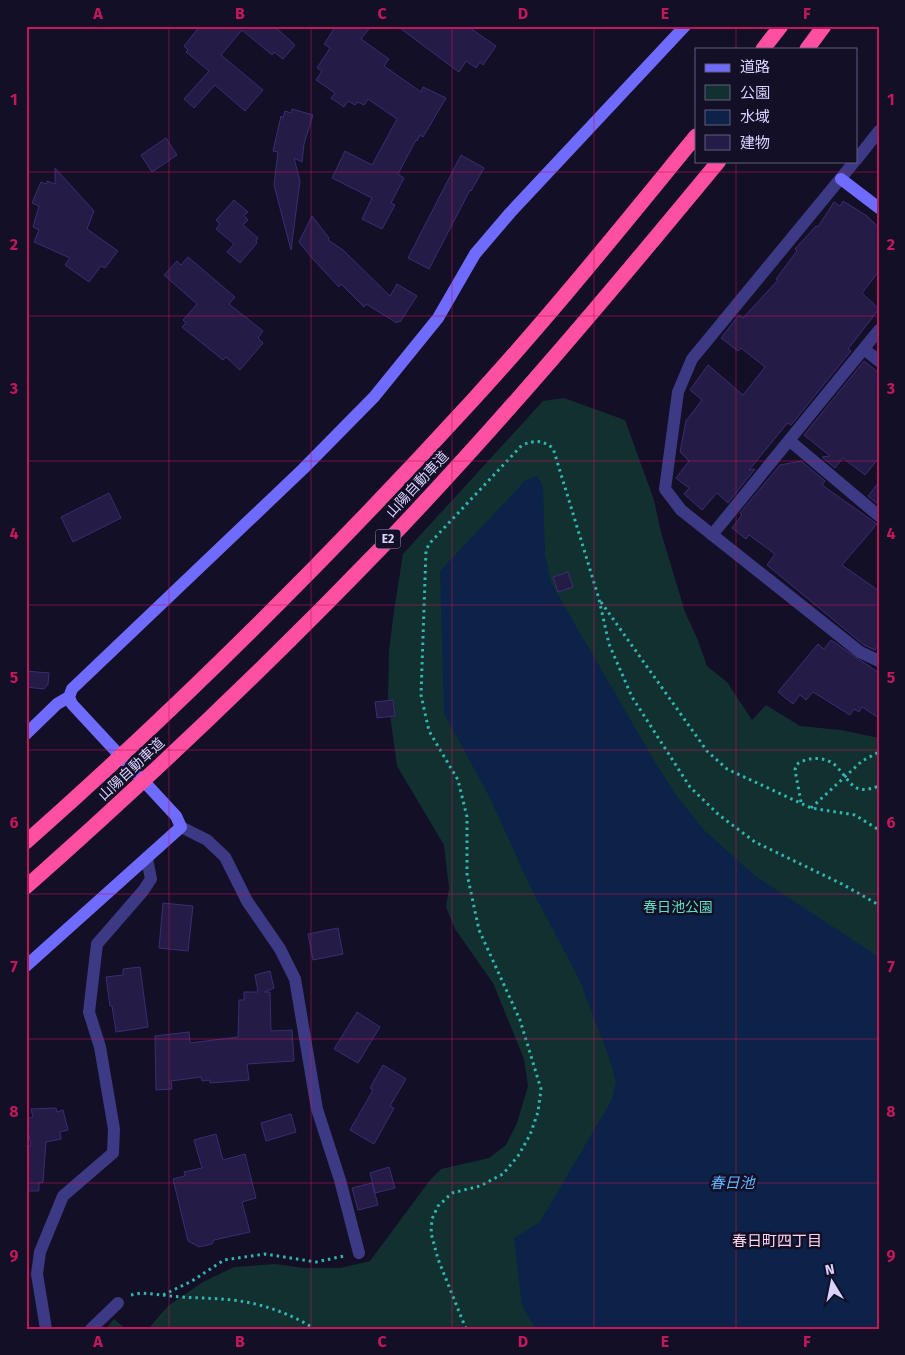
<svg xmlns="http://www.w3.org/2000/svg" width="905" height="1355" font-family="'Fira Sans','Noto Sans JP',sans-serif">
	<style>
		.green { fill: #12302f }
		.water { fill: #0c2248 }
		.building { fill: #241b47; stroke: #3b2d73 }
		.lines { fill: none; stroke-linecap: round; stroke-linejoin: round }
		.path { stroke: #2fb8b0; stroke-width: 3; stroke-dasharray: 2.5 4; stroke-linecap: butt }
		.street { stroke: #3d3a85; stroke-width: 12 }
		.secondary { stroke: #6f6bff; stroke-width: 12 }
		.highway { stroke: #ff4fa3; stroke-width: 15 }
		.grid { fill: none; stroke: #c2185b; stroke-width: 1; stroke-opacity: 0.55 }
		.labels { text-anchor: middle; stroke-width: 5; stroke-linejoin: round; paint-order: stroke }
		.shield { fill: #130f26; stroke: #9e99be; stroke-width: 1 }
		.shield-label { font-size: 12px; font-weight: bold; fill: #d9d4ff }
		.street-label { font-size: 14px; fill: #d9d4ff; stroke: #130f26 }
		.park-label { font-size: 14px; fill: #5fe0c0; stroke: #130f26 }
		.water-label { font-size: 15px; font-style: italic; fill: #62b6ff; stroke: #130f26 }
		.neighbourhood-label { font-size: 15px; fill: #ffd6f0; stroke: #130f26 }
		.neatline { fill: none; stroke: #c2185b; stroke-width: 2 }
		.grid-label { font-size: 16px; text-anchor: middle; font-weight: bold; fill: #c2185b }
	</style>
	<rect width="100%" height="100%" fill="#130f26"/>
	<path class="green" d="M 564,398 L 625,420 L 654,500 L 661,532 L 685,612 L 697,638 L 707,666 L 727,682 L 752,720 L 766,705 L 800,726 L 841,730 L 879,738 L 879,1329 L 148,1329 L 168,1306 L 203,1282 L 234,1267 L 275,1264 L 304,1268 L 340,1268 L 370,1261 L 430,1180 L 441,1169 L 489,1158 L 506,1145 L 517,1123 L 528,1086 L 524,1059 L 493,983 L 455,929 L 446,907 L 449,888 L 444,845 L 397,766 L 388,699 L 389,650 L 394,611 L 403,554 L 543,401 Z
		M 114,1319 L 126,1329 L 106,1329 Z"/>
	<path class="water" d="M 537,476 L 543,486 L 545,554 L 551,583 L 655,762 L 676,795 L 704,830 L 755,876 L 879,957 L 879,1329 L 536,1329 L 522,1306 L 514,1238 L 540,1222 L 611,1101 L 616,1082 L 611,1063 L 580,981 L 529,884 L 490,798 L 444,713 L 440,571 L 526,480 Z"/>
	<path class="building" d="M 200,26 L 274,26 L 295,45 L 283,59 L 274,52 L 272,55 L 242,30 L 221,55 L 263,90 L 245,111 L 215,85 L 194,108 L 184,99 L 209,71 L 186,52 L 188,50 L 184,46 Z
		M 336,26 L 371,26 L 361,39 L 389,59 L 384,66 L 421,92 L 423,87 L 446,98 L 423,137 L 420,135 L 417,141 L 416,140 L 398,174 L 404,178 L 391,203 L 395,205 L 382,229 L 362,219 L 372,198 L 332,178 L 345,151 L 372,165 L 397,119 L 368,99 L 364,105 L 358,102 L 355,105 L 348,101 L 344,107 L 331,98 L 335,93 L 316,80 L 322,71 L 317,68 L 330,48 L 324,44 Z
		M 397,26 L 467,26 L 496,46 L 483,65 L 480,62 L 476,68 L 466,61 L 459,72 Z
		M 292,109 L 313,115 L 304,144 L 302,162 L 294,158 L 300,181 L 291,250 L 274,185 L 278,152 L 273,151 L 281,116 L 283,118 L 285,111 L 291,113 Z
		M 166,138 L 177,155 L 152,172 L 141,155 Z
		M 461,155 L 484,168 L 471,191 L 470,190 L 429,269 L 408,258 Z
		M 55,168 L 94,211 L 87,229 L 118,251 L 105,268 L 101,266 L 89,282 L 65,265 L 70,258 L 34,242 L 39,230 L 33,227 L 39,206 L 32,203 L 41,182 L 46,184 L 47,181 L 55,184 Z
		M 234,200 L 248,212 L 244,215 L 248,220 L 243,225 L 258,238 L 256,241 L 257,243 L 240,263 L 227,252 L 234,244 L 216,229 L 220,224 L 216,220 Z
		M 843,201 L 867,216 L 879,228 L 879,271 L 862,293 L 879,309 L 848,349 L 851,351 L 791,425 L 788,423 L 785,426 L 749,470 L 755,469 L 728,503 L 717,493 L 702,510 L 684,494 L 689,488 L 676,478 L 689,461 L 680,452 L 686,421 L 702,400 L 690,390 L 708,365 L 743,395 L 765,367 L 741,348 L 738,351 L 721,338 L 739,315 L 743,318 L 778,280 L 776,279 L 797,251 L 795,249 L 816,226 L 818,227 L 834,202 L 840,206 Z
		M 312,216 L 329,238 L 328,240 L 343,250 L 390,296 L 397,284 L 417,296 L 400,322 L 398,321 L 397,323 L 366,304 L 364,307 L 341,284 L 339,287 L 312,258 L 299,242 Z
		M 188,257 L 235,297 L 229,304 L 263,331 L 258,338 L 263,343 L 240,370 L 226,357 L 223,360 L 182,327 L 186,323 L 183,320 L 197,304 L 164,275 L 177,261 L 181,265 Z
		M 864,361 L 879,373 L 879,458 L 865,475 L 843,458 L 835,468 L 822,457 L 830,456 L 804,435 Z
		M 801,461 L 825,481 L 822,485 L 877,524 L 842,565 L 879,591 L 879,644 L 875,650 L 864,645 L 767,565 L 775,554 L 749,535 L 746,539 L 732,528 L 742,515 L 740,513 L 780,465 Z
		M 879,482 L 879,505 L 868,496 Z
		M 109,493 L 121,518 L 73,542 L 61,517 Z
		M 568,572 L 573,587 L 558,592 L 553,577 Z
		M 831,640 L 879,673 L 879,718 L 862,707 L 859,712 L 854,709 L 850,715 L 813,692 L 806,700 L 800,695 L 793,704 L 778,692 L 818,644 L 824,649 Z
		M 26,671 L 49,673 L 48,684 L 44,689 L 26,687 Z
		M 393,700 L 395,716 L 377,718 L 375,702 Z
		M 163,903 L 193,906 L 188,951 L 159,948 Z
		M 338,928 L 343,954 L 313,960 L 308,934 Z
		M 140,967 L 148,1027 L 116,1032 L 112,1006 L 110,1006 L 106,977 L 123,975 L 123,969 Z
		M 270,971 L 274,988 L 264,992 L 270,992 L 271,1031 L 292,1030 L 294,1061 L 247,1064 L 249,1080 L 210,1083 L 210,1080 L 202,1081 L 201,1077 L 171,1081 L 172,1089 L 156,1090 L 155,1036 L 189,1032 L 190,1043 L 238,1037 L 239,1000 L 244,1000 L 244,992 L 258,992 L 255,975 Z
		M 357,1012 L 380,1027 L 358,1063 L 334,1049 Z
		M 383,1065 L 406,1079 L 390,1106 L 394,1108 L 374,1144 L 350,1130 L 373,1090 L 370,1088 Z
		M 56,1108 L 57,1112 L 63,1110 L 68,1130 L 60,1132 L 61,1139 L 46,1142 L 43,1182 L 39,1183 L 39,1191 L 26,1191 L 26,1146 L 31,1146 L 26,1119 L 33,1117 L 31,1109 Z
		M 291,1114 L 296,1132 L 266,1141 L 261,1123 Z
		M 216,1134 L 223,1160 L 245,1154 L 256,1198 L 242,1202 L 250,1232 L 214,1240 L 212,1244 L 199,1247 L 188,1241 L 173,1179 L 185,1176 L 184,1172 L 202,1168 L 194,1140 Z
		M 389,1167 L 395,1188 L 375,1193 L 370,1173 Z
		M 372,1183 L 378,1205 L 358,1210 L 352,1188 Z"/>
	<g class="lines">
		<path class="path" d="M 601,602 L 707,751 L 727,769 L 811,808 L 855,815 L 879,830
			M 801,802 L 795,770 L 796,765 C 807,756 827,756 837,767 C 852,783 853,796 879,786
			M 811,808 L 862,761 L 879,752
			M 131,1295 L 141,1293 L 163,1295 L 192,1281 L 224,1260 L 265,1254 L 316,1262 L 344,1256
			M 163,1295 C 189,1299 214,1297 240,1301 C 266,1305 293,1315 315,1329
			M 466,1329 L 438,1259 L 431,1233 L 432,1219 L 438,1206 L 452,1193 L 480,1186 L 503,1174 L 518,1156 L 530,1135 L 538,1112 L 541,1089 L 520,1020 L 479,930 L 467,874 L 467,817 L 458,780 L 429,731 L 421,695 L 426,551 L 429,544 L 522,445 C 535,440 542,440 553,448 L 599,599 L 609,644 L 632,697 L 690,787 L 719,815 L 755,842 L 842,884 L 879,905"/>
		<path class="street" d="M 856,160 L 879,131
			M 855,161 L 692,359 L 678,392 L 665,489 L 681,510 L 860,652 L 879,661
			M 864,349 L 879,361
			M 790,441 L 879,516
			M 712,535 L 879,330
			M 181,827 L 207,840 L 225,857 L 247,901 L 280,949 L 295,979 L 317,1109 L 340,1180 L 359,1253
			M 46,1329 L 37,1274 L 40,1252 L 63,1196 L 113,1153 L 114,1129 L 100,1047 L 89,1012 L 97,944 L 143,891 L 151,879 L 147,859
			M 91,1329 L 118,1303"/>
		<path class="secondary" d="M 841,179 L 879,208
			M 26,734 L 57,704 L 69,697 L 72,689 L 303,469 L 374,397 L 438,318 L 475,254 L 510,213 L 685,26
			M 26,966 L 181,827 L 176,816 L 72,704 L 69,697"/>
		<path class="highway" d="M 763,49 L 781,26
			M 807,49 L 824,26
			M 26,842 C 182,704 331,555 472,401 C 550,316 623,225 696,136
			M 26,887 C 148,779 267,666 380,549 C 499,425 610,293 719,161"/>
	</g>
	<path class="grid" d="M 169,26 L 169,1329M 311,26 L 311,1329M 452,26 L 452,1329M 594,26 L 594,1329M 736,26 L 736,49M 736,161 L 736,1329M 26,172 L 879,172M 26,316 L 879,316M 26,461 L 879,461M 26,605 L 879,605M 26,750 L 879,750M 26,894 L 879,894M 26,1039 L 879,1039M 26,1183 L 879,1183"/>
	<g class="labels">
		<rect class="shield" x="375.5" y="529.5" width="25" height="19" rx="4"/>
		<g class="shield-label">
			<text x="388" y="543">E2</text>
		</g>
		<g class="street-label">
			<text transform="translate(417 484) rotate(-47)" y="5">山陽自動車道</text>
			<text transform="translate(131 769) rotate(-43)" y="5">山陽自動車道</text>
		</g>
		<g class="park-label">
			<text x="678" y="912">春日池公園</text>
		</g>
		<g class="water-label">
			<text x="732" y="1188">春日池</text>
		</g>
		<g class="neighbourhood-label">
			<text x="777" y="1246">春日町四丁目</text>
		</g>
	</g>
	<rect width="905" height="1355" fill="none" stroke="#130f26" stroke-width="55"/>
	<rect x="695" y="48" width="162" height="115" fill="#130f26" stroke="#625e7d"/>
	<rect x="705" y="64" width="25" height="8" fill="#6f6bff" stroke="#625e7d"/>
	<text x="740" y="72" font-size="15" fill="#d9d4ff">道路</text>
	<rect x="705" y="85" width="25" height="15" fill="#12302f" stroke="#625e7d"/>
	<text x="740" y="98" font-size="15" fill="#d9d4ff">公園</text>
	<rect x="705" y="110" width="25" height="15" fill="#0c2248" stroke="#625e7d"/>
	<text x="740" y="122" font-size="15" fill="#d9d4ff">水域</text>
	<rect x="705" y="135" width="25" height="15" fill="#241b47" stroke="#625e7d"/>
	<text x="740" y="148" font-size="15" fill="#d9d4ff">建物</text>
	<g transform="translate(832 1282) rotate(350)" stroke="#130f26" stroke-width="4" paint-order="stroke">
	<path d="M0-4L9 19L0 12L-9 19Z" fill="#d9d4ff"/>
	<text y="-8" font-size="14" font-weight="bold" text-anchor="middle" fill="#d9d4ff">N</text>
	</g>
	<rect x="28" y="28" width="850" height="1300" class="neatline"/>
	<g class="grid-label">
		<text x="98" y="19">A</text>
		<text x="240" y="19">B</text>
		<text x="382" y="19">C</text>
		<text x="523" y="19">D</text>
		<text x="665" y="19">E</text>
		<text x="807" y="19">F</text>
		<text x="14" y="105">1</text>
		<text x="891" y="105">1</text>
		<text x="14" y="250">2</text>
		<text x="891" y="250">2</text>
		<text x="14" y="394">3</text>
		<text x="891" y="394">3</text>
		<text x="14" y="539">4</text>
		<text x="891" y="539">4</text>
		<text x="14" y="683">5</text>
		<text x="891" y="683">5</text>
		<text x="14" y="828">6</text>
		<text x="891" y="828">6</text>
		<text x="14" y="972">7</text>
		<text x="891" y="972">7</text>
		<text x="14" y="1117">8</text>
		<text x="891" y="1117">8</text>
		<text x="14" y="1261">9</text>
		<text x="891" y="1261">9</text>
		<text x="98" y="1347">A</text>
		<text x="240" y="1347">B</text>
		<text x="382" y="1347">C</text>
		<text x="523" y="1347">D</text>
		<text x="665" y="1347">E</text>
		<text x="807" y="1347">F</text>
	</g>
</svg>
